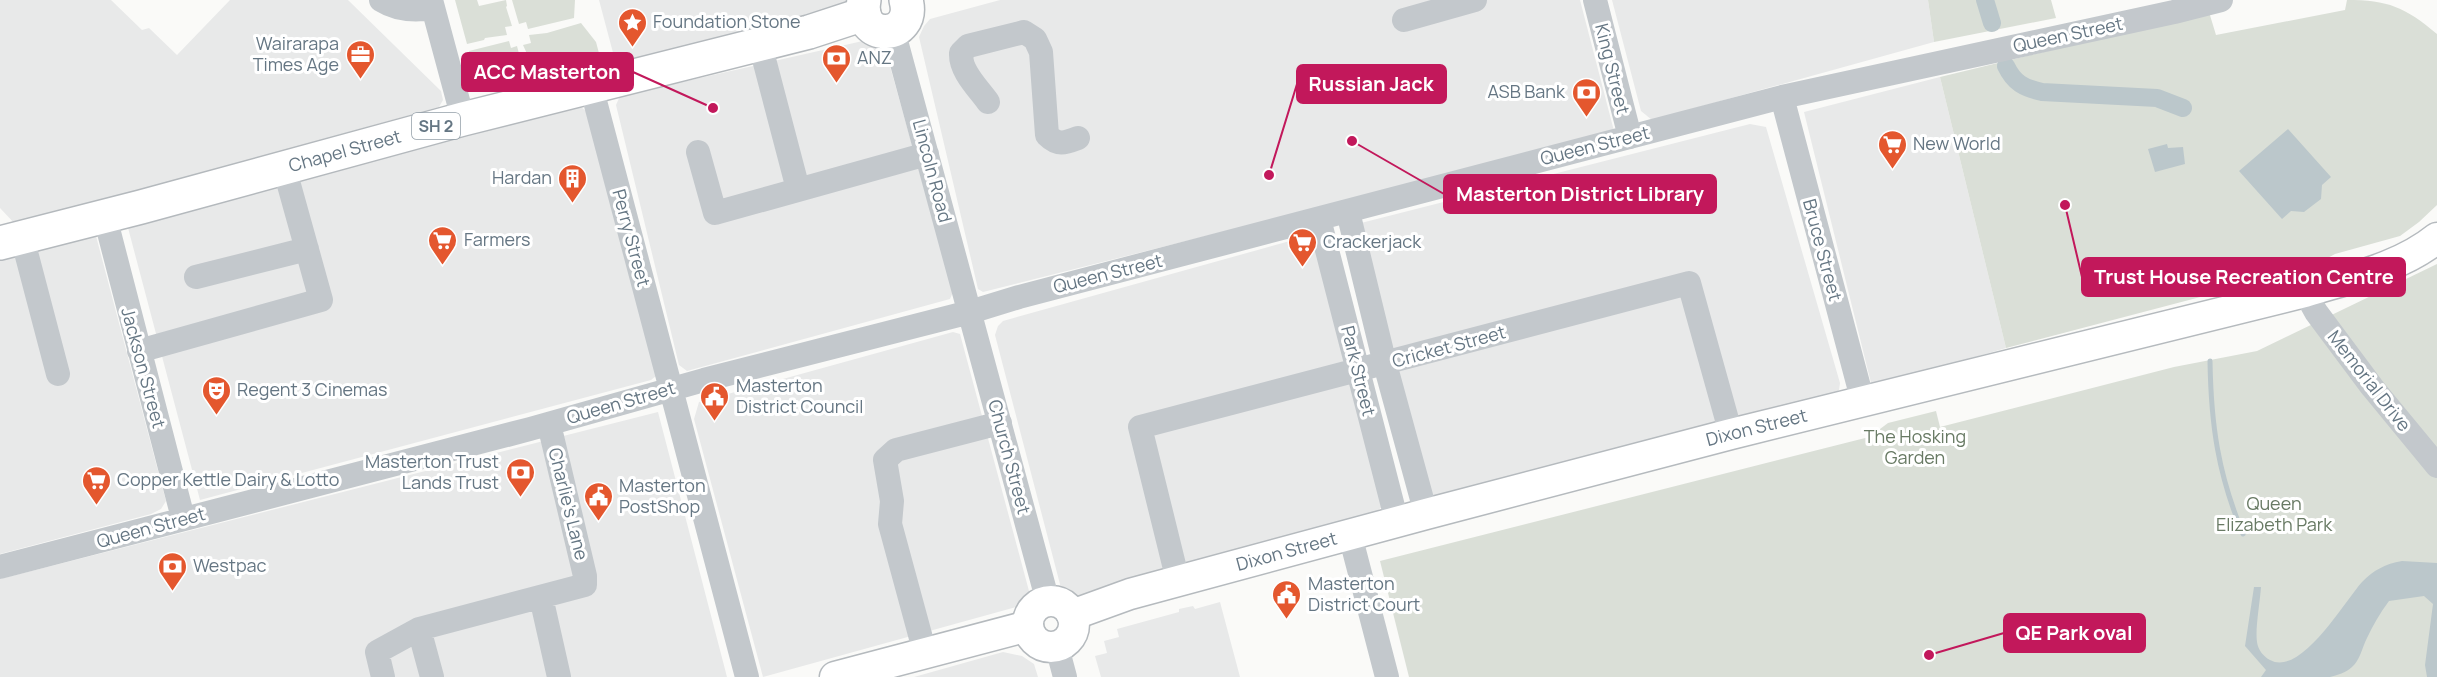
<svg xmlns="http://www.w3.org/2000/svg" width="2437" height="677" font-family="Manrope,sans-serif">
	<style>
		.built { fill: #e8e9e9 }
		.green { fill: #dadfd7 }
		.water { fill: #bbc7cb }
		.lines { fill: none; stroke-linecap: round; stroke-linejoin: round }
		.stream { stroke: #bbc7cb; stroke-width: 5 }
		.canal { stroke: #bbc7cb; stroke-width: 18 }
		.major-casing { stroke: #b5babe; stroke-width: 33 }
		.highway-casing { stroke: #b4b9bd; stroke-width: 36 }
		.minor { stroke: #c3c8cc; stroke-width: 24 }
		.major { stroke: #fff; stroke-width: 30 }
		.highway { stroke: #fff; stroke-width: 33 }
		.labels { text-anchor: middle; stroke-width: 6; stroke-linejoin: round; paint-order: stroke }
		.shield { fill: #fff; stroke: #939fa8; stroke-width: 1.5 }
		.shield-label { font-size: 16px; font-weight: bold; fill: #657683 }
		.poi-label { font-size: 18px; fill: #657683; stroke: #fff; text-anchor: start }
		.street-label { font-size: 18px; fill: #657683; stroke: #fff }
		.park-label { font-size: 18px; fill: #687a64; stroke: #fff }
		.leader { fill: none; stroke: #c2185b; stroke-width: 2 }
		.callout-dot { fill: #c2185b; stroke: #fff; stroke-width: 2 }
		.callout { fill: #c2185b; stroke: #c2185b; stroke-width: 2 }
		.callout-label { font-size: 20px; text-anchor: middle; font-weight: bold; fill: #fff }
	</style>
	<rect width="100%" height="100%" fill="#fafaf8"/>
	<path class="built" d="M 0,0 L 111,0 L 142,30 L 149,28 L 177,55 L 230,0 L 348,0 L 441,91 L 443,100 L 439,107 L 16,225 L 0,208 Z
		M 599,0 L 849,0 L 841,7 L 616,64 Z
		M 1000,0 L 1580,0 L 1614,131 L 1612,134 L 983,292 L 978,289 L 919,37 L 924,26 L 930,19 Z
		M 1612,0 L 1928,0 L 1934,42 L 1652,120 L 1641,111 Z
		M 876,38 L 886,52 L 953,292 L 950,299 L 687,371 L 679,365 L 616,105 L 620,96 Z
		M 1940,77 L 2006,348 L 1872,387 L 1804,112 Z
		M 576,103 L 586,111 L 656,376 L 651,380 L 200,500 L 127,224 Z
		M 1750,124 L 1766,127 L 1840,383 L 1839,390 L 1835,394 L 1433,496 L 1427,489 L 1361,223 Z
		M 96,236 L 166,501 L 161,509 L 151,514 L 0,554 L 0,259 Z
		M 1297,239 L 1315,243 L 1383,506 L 1376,512 L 1075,599 L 1065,595 L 1061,588 L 995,335 L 998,326 L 1003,321 Z
		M 953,332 L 960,334 L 1029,591 L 1030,598 L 1027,604 L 763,677 L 694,419 L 699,402 Z
		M 658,412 L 727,677 L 0,677 L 0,579 Z
		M 1220,602 L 1240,677 L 1101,677 L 1095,656 L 1107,653 L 1104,641 L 1119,637 L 1117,629 L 1179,612 L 1179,609 L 1193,606 L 1195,609 Z
		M 1003,652 L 1022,656 L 1034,664 L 1038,677 L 914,677 Z"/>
	<path class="green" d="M 455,0 L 477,0 L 479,6 L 506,0 L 507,6 L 506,7 L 512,26 L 505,27 L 507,35 L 485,38 L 484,40 L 467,44 Z
		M 512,0 L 575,0 L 574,18 L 528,29 L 526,22 L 519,24 Z
		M 1928,0 L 2051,0 L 2056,18 L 1934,42 Z
		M 2347,0 C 2388,0 2405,7 2437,34 L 2437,205 L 2419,222 L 2400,236 L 2335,254 L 2307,269 L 2006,348 L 1940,77 L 2209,12 L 2216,35 L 2345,10 Z
		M 581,23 L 596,42 L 600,57 L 532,76 L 528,56 L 523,45 L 531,43 L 529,35 L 547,33 Z
		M 509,41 L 511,48 L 517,46 L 525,77 L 487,87 L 476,80 L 469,51 Z
		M 2437,264 L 2437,677 L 1409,677 L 1380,561 L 1881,434 L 1880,429 L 1888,423 L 1936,411 L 1940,427 L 2174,367 L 2257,351 Z"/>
	<path class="water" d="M 2288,129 L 2331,177 L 2322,185 L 2321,199 L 2304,212 L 2291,211 L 2282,219 L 2239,171 Z
		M 2167,144 L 2168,148 L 2183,147 L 2185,164 L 2155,172 L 2148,149 Z
		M 2402,561 L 2437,563 L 2437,677 L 2427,677 L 2425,665 L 2433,604 L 2424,596 L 2389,601 C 2380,613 2373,625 2367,638 C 2362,648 2360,660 2352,667 C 2346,673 2337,675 2330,677 L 2261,677 L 2266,670 L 2245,646 L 2254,587 L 2261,587 C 2260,602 2255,629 2257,642 C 2258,650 2264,657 2270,660 C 2301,677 2344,602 2362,582 C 2374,570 2385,564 2402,561 Z"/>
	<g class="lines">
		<path class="stream" d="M 2210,361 C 2211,425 2218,474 2243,534"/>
		<path class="canal" d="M 1985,0 L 1992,23
			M 2006,66 C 2014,83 2024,88 2042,92 L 2157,98 L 2183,108"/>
		<defs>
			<g id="major">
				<circle cx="1051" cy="624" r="23"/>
				<path id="s1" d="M 1072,615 L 1130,594 L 1426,514 L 1731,434 L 2305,292 C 2350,278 2400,268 2437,238"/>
				<path d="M 835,677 L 1028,626"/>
			</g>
			<g id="highway">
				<path d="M 864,0 C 856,44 917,40 906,0"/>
				<path id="s2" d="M 0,243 L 141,207 L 463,119 L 809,32 L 864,14"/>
			</g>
		</defs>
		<use href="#major" class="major-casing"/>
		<use href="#highway" class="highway-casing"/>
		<path class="minor" d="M 381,0 C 397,10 414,11 432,8
			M 431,0 L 463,119
			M 1595,0 L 1630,137
			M 1404,20 L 1475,0
			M 893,30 L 1048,602
			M 760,44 L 798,189
			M 591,86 L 747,677
			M 1782,97 L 1863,402
			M 988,102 C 978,88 960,71 961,53 L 968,46 L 1024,32 L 1035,39 L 1041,52 L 1047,135 C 1058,146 1065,143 1078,138
			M 698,152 L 715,213 L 927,154
			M 1348,212 L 1385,364 L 1426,514
			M 105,217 L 183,518
			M 1319,219 L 1397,522
			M 22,237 L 58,374
			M 196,277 L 307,249
			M 2305,292 L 2316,312 L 2372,387 L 2437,466
			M 139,351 L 321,300 L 284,167
			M 1350,535 L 1387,677
			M 0,567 L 530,429 L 704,380 L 970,312 L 1019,297 L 1782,97 L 2174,12 L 2221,0
			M 1178,581 L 1140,427 L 1689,283 L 1731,434
			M 541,597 L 559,677
			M 419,629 L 432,677
			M 1057,647 L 1065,677
			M 925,653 L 890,524 L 892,501 L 885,460 L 896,450 L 1000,423
			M 383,677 L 377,652 L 419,629 L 585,585 L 585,576 L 549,424"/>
		<use href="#major" class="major"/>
		<use href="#highway" class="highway"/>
	</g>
	<defs>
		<symbol id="sight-pin" viewBox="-11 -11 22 30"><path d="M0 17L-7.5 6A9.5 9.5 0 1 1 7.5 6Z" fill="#e4572e" stroke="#fff"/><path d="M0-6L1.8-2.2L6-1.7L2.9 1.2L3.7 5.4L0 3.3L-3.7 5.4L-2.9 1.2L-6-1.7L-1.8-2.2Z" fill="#fff"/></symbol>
		<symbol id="office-pin" viewBox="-11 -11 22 30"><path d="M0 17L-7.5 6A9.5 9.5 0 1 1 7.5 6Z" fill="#e4572e" stroke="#fff"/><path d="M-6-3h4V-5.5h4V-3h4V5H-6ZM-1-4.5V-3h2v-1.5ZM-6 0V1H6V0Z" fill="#fff"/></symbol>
		<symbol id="bank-pin" viewBox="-11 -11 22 30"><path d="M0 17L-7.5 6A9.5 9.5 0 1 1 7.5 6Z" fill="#e4572e" stroke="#fff"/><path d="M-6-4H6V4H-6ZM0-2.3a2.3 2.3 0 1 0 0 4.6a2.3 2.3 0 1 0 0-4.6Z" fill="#fff"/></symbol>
		<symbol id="supermarket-pin" viewBox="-11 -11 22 30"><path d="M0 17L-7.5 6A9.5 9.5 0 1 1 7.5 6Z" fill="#e4572e" stroke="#fff"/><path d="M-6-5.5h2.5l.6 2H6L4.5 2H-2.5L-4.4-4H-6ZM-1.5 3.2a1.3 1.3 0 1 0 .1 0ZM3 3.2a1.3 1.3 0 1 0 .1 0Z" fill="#fff"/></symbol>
		<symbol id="building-pin" viewBox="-11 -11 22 30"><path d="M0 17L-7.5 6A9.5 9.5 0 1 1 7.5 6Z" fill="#e4572e" stroke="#fff"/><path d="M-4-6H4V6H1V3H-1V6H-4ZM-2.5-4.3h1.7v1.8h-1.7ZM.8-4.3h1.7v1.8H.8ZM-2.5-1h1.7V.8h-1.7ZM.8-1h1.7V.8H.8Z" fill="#fff"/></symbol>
		<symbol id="theatre-pin" viewBox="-11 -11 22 30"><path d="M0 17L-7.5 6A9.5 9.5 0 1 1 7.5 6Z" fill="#e4572e" stroke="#fff"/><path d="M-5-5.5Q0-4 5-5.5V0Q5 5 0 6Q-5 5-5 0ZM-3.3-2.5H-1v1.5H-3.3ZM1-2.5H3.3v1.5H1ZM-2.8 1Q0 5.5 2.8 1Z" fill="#fff"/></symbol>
		<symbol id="civic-pin" viewBox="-11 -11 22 30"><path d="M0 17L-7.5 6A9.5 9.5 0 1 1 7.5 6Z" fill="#e4572e" stroke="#fff"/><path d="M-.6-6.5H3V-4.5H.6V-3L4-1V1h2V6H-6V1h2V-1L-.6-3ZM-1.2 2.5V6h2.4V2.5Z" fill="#fff"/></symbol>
	</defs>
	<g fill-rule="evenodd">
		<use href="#sight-pin" x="616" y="6" width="33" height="45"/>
		<use href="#office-pin" x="344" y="38" width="33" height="45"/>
		<use href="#bank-pin" x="820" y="42" width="33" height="45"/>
		<use href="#bank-pin" x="1570" y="76" width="33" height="45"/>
		<use href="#supermarket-pin" x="1876" y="128" width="33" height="45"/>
		<use href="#building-pin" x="556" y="162" width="33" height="45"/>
		<use href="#supermarket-pin" x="426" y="224" width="33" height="45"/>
		<use href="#supermarket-pin" x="1286" y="226" width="33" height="45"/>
		<use href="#theatre-pin" x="200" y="374" width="33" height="45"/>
		<use href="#civic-pin" x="698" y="380" width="33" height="45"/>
		<use href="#bank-pin" x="504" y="456" width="33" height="45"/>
		<use href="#supermarket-pin" x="80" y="464" width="33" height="45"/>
		<use href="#civic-pin" x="582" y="480" width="33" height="45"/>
		<use href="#bank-pin" x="156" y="550" width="33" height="45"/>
		<use href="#civic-pin" x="1270" y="578" width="33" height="45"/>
	</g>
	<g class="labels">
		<rect class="shield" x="412" y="113" width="48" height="26" rx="4.5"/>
		<g class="shield-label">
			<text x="436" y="132">SH 2</text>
		</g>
		<g class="poi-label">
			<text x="653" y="28">Foundation Stone</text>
			<text x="339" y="50" text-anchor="end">Wairarapa<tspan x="339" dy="21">Times Age</tspan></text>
			<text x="857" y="64">ANZ</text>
			<text x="1565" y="98" text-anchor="end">ASB Bank</text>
			<text x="1913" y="150">New World</text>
			<text x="552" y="184" text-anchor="end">Hardan</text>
			<text x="464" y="246">Farmers</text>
			<text x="1323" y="248">Crackerjack</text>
			<text x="736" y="392">Masterton<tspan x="736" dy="21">District Council</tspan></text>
			<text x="237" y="396">Regent 3 Cinemas</text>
			<text x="499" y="468" text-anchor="end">Masterton Trust<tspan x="499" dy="21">Lands Trust</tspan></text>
			<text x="117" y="486">Copper Kettle Dairy &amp; Lotto</text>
			<text x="619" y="492">Masterton<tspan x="619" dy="21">PostShop</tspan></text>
			<text x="193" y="572">Westpac</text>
			<text x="1308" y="590">Masterton<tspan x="1308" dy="21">District Court</tspan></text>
		</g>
		<g class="street-label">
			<text transform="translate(2068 35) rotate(-12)" y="6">Queen Street</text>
			<text transform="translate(1612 69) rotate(76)" y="6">King Street</text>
			<text transform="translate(1595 146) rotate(-14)" y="6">Queen Street</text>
			<text dy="6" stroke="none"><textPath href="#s2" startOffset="357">Chapel Street</textPath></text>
			<text transform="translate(932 171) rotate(75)" y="6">Lincoln Road</text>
			<text transform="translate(631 238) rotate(75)" y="6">Perry Street</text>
			<text transform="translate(1822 250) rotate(75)" y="6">Bruce Street</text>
			<text transform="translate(1108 274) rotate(-14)" y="6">Queen Street</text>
			<text transform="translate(1449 347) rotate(-15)" y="6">Cricket Street</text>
			<text transform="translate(143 368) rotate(75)" y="6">Jackson Street</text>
			<text transform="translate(1358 371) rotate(76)" y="6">Park Street</text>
			<text transform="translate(2369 381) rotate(52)" y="6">Memorial Drive</text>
			<text transform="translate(621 403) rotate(-16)" y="6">Queen Street</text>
			<text dy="6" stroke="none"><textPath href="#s1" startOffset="710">Dixon Street</textPath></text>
			<text transform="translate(1009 457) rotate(75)" y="6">Church Street</text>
			<text transform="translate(568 504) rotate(76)" y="6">Charlie's Lane</text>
			<text transform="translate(151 528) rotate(-15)" y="6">Queen Street</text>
			<text dy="6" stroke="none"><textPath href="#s1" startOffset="224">Dixon Street</textPath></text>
		</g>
		<g class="park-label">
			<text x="1915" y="443">The Hosking<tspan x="1915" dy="21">Garden</tspan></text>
			<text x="2274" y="510">Queen<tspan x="2274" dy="21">Elizabeth Park</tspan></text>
		</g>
	</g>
	<path class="leader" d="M713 108L633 72M1269 175L1297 84M1352 141L1444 194M2065 205L2082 277M1929 655L2004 633"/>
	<g class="callout-dot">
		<circle cx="713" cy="108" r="6"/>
		<circle cx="1269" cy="175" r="6"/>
		<circle cx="1352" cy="141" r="6"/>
		<circle cx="2065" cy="205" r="6"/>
		<circle cx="1929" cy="655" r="6"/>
	</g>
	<g class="callout">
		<rect x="462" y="53" width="171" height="38" rx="6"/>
		<rect x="1297" y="65" width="149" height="38" rx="6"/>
		<rect x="1444" y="175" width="272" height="38" rx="6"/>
		<rect x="2082" y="258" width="323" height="38" rx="6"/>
		<rect x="2004" y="614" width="141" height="38" rx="6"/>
	</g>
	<g class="callout-label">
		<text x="547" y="79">ACC Masterton</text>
		<text x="1371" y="91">Russian Jack</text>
		<text x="1580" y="201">Masterton District Library</text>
		<text x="2244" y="284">Trust House Recreation Centre</text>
		<text x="2074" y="640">QE Park oval</text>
	</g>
</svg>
